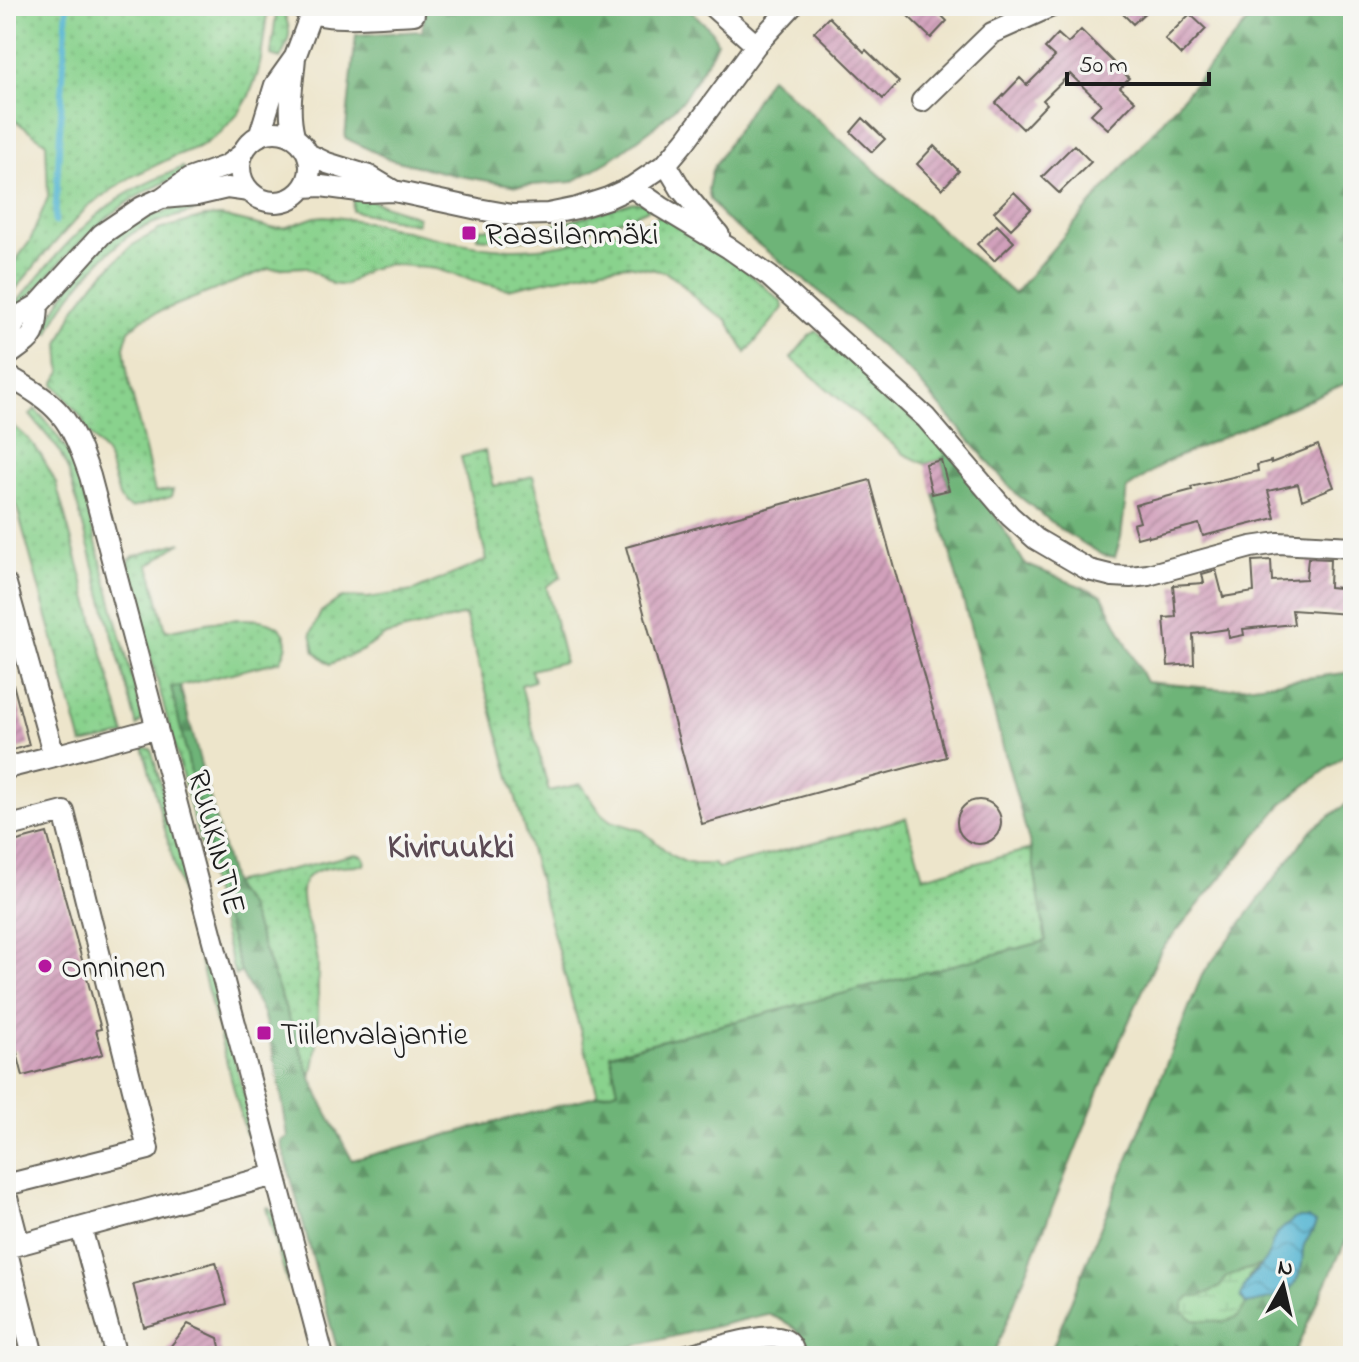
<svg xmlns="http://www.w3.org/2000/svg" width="1359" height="1362" font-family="'Indie Flower',sans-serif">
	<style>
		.grass { fill: url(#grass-dots); stroke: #527754; stroke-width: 2 }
		.forest { fill: url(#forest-firs); stroke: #45684a; stroke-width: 2 }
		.wetland { fill: url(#wetland-marsh); stroke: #527754; stroke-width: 2 }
		.water { fill: url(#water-waves); stroke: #386877; stroke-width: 2 }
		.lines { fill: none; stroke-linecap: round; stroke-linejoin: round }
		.stream { stroke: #54b5d2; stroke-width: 6 }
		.building { fill: url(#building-hatch) }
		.minor-casing { stroke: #656259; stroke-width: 24 }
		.minor { stroke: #fff; stroke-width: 20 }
		.poi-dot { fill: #b5179e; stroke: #f6f6f2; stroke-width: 3 }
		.labels { text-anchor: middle; stroke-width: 7; stroke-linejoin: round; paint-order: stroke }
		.poi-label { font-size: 32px; fill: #1c1c1c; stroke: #f6f6f2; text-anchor: start }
		.street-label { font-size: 32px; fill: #1c1c1c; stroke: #f6f6f2 }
		.neighbourhood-label { font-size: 34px; font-weight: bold; fill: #5b4a54; stroke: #f6f6f2 }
	</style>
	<defs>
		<pattern id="grass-dots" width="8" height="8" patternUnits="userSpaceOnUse" patternTransform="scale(2)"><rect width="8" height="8" fill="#89d28d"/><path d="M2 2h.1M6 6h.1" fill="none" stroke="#76b479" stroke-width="1.8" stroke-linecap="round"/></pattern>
		<pattern id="forest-firs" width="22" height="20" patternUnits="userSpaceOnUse" patternTransform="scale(2)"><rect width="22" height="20" fill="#6eb478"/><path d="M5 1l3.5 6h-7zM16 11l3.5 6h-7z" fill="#5a9262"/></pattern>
		<pattern id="wetland-marsh" width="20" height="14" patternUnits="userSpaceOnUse" patternTransform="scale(2)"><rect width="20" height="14" fill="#89d28d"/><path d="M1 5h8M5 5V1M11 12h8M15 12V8" fill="none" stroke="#76b479"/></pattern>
		<pattern id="water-waves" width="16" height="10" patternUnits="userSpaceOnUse" patternTransform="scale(2)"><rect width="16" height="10" fill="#54b5d2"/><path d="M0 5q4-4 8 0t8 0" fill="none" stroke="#4592aa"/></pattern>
		<pattern id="building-hatch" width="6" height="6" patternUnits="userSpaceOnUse" patternTransform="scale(2)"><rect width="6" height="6" fill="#d1a0bb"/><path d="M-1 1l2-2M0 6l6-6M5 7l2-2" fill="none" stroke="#b389a0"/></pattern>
	</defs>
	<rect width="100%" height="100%" fill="#f6f6f2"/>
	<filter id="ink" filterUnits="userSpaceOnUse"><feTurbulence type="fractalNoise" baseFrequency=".0125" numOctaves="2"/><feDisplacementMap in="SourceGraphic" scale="16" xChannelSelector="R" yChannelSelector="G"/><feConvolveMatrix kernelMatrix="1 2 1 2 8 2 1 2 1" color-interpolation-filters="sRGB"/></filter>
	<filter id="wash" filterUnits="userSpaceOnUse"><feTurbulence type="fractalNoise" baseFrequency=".006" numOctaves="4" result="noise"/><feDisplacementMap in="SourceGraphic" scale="32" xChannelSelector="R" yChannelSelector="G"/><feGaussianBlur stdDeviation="1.8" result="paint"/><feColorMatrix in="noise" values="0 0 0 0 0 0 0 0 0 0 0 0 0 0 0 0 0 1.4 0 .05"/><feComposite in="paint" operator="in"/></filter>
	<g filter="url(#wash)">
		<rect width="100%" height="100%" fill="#ede5cb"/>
		<path class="grass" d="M 6,6 L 268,6 L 261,59 L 257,76 L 248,98 L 239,113 L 221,132 L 203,145 L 175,156 L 131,177 L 88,206 L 42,257 L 6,301 L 6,274 L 30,241 L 48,197 L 46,143 L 6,114 Z
			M 277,6 L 281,6 C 292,30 292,36 280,59 L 271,55 Z
			M 183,167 L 187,173 C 163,183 140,193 120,208 C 81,236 49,275 17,310 L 13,307 C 45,269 75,229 117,200 C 137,186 161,177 183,167 Z
			M 354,196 L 372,201 L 418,217 L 417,224 L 352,211 Z
			M 633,202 L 644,203 L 653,207 C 599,233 536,244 477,238 L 479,229 L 544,226 L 567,222 Z
			M 195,203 L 198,210 C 176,217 153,221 133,233 C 107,250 58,304 49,334 L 43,330 C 67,288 95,242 141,220 C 158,212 177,208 195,203 Z
			M 664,212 L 744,269 L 782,302 L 783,308 L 746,353 L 727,320 L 700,303 L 681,283 L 665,272 L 628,265 L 603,268 L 508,289 L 478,282 L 436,269 L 410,266 L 389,264 L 370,269 L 345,285 L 339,285 L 332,284 L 305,267 L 268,269 L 143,318 L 129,330 L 124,347 L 128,377 L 155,492 L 173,490 L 171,497 L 132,508 L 124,505 L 119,497 L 107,455 L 88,432 L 81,417 L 54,384 L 61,372 L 59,344 L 74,310 L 96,281 L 131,246 L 161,229 L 204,217 L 221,216 L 271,228 L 287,227 L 315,217 L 325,216 C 381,221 436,242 493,248 C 532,252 575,244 613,232 C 630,227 650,224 664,212 Z
			M 817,331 L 949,452 L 941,460 L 925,464 L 904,454 L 791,358 L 810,335 Z
			M 35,409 C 54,428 66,447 77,471 L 143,719 L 137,726 L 68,470 L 59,450 L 30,415 Z
			M 6,421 C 33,438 42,455 56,483 L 125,735 L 82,744 L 6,468 Z
			M 485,451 L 494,486 L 533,476 L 561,577 L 547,586 L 547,589 L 564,657 L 564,662 L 531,670 L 534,681 L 521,685 L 549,791 L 581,784 L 601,813 L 611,821 L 643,831 L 672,856 L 685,862 L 694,864 L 714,864 L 718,868 L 906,818 L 923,877 L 1031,849 L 1047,941 L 610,1054 L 619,1090 L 598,1095 L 465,615 L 386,635 L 363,650 L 330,664 L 315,652 L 311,633 L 321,612 L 342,597 L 368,598 L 413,591 L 487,560 L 461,457 Z
			M 182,542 L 149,565 L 166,631 C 192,626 265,606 283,632 C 290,641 286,652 280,661 L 172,688 L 226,923 L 241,972 L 235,976 L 127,566 L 130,559 L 134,556 Z
			M 143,747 L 151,749 L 152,752 L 255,1135 L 251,1137 L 246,1135 Z
			M 356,854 L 363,856 L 365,860 L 364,865 C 349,865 314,866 306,879 C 294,896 312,931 316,950 C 319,961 318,975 318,987 C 318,1005 319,1024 317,1042 C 316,1054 313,1066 311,1078 L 248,907 L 234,889 L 232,883 Z
			M 268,1207 C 287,1224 285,1261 288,1285 L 266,1208 Z"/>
		<path class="forest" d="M 421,6 L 686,6 L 712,31 L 717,42 L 712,53 L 683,100 L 653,128 L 609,161 L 572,182 L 518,186 L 454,175 L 389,159 L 345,138 L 356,35 L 422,31 L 425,12 Z
			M 1261,6 L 1353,6 L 1353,380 L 1166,462 L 1127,489 L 1121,537 L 1115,557 L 1103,555 L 1064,532 L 1015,493 L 914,376 L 821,293 L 724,218 L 710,199 L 708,189 L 712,170 L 770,77 L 1014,294 Z
			M 949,452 L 977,486 L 1025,564 L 1102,595 L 1146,682 L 1222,689 L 1353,672 L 1353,749 L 1283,803 L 1161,950 L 1111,1061 L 993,1356 L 809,1356 C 803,1330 791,1323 767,1314 L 592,1356 L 339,1356 L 281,1141 L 288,1137 L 277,1068 L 263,1013 L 241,972 L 226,923 L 171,687 L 180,686 L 234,889 L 248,906 L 311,1078 L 324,1107 L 352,1160 L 618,1090 L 610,1054 L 1046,941 L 1031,849 L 934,494 L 949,489 L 941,460 Z
			M 1353,799 L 1353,1225 L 1293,1356 L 1049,1356 L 1202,975 L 1311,830 Z"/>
		<path class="wetland" d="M 1261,1265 L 1249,1276 L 1241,1297 L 1246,1304 L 1238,1317 L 1223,1322 L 1194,1320 L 1183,1312 L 1183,1304 L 1190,1297 L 1201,1296 L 1220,1287 L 1227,1276 Z"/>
		<path class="water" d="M 1296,1218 L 1308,1218 L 1316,1223 C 1314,1231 1308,1237 1304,1245 C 1302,1250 1303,1258 1302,1264 C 1295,1298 1275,1298 1246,1304 L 1241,1297 C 1245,1277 1255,1275 1266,1260 C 1270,1254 1270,1248 1273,1241 C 1278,1230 1287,1225 1296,1218 Z"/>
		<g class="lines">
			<path class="stream" d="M 55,222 L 67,6"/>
		</g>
		<g id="blocks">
			<path class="building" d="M 918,6 L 932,6 L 947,21 L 931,38 L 908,16 Z
				M 1115,6 L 1152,6 L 1133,24 Z
				M 1190,14 L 1206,29 L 1181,55 L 1165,39 Z
				M 829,17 L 864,52 L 866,50 L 899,82 L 883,99 L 814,32 Z
				M 1081,30 L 1129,78 L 1120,87 L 1135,101 L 1108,129 L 1091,114 L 1101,104 L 1070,74 L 1043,100 L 1047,104 L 1023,129 L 996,103 L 1020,78 L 1027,85 L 1055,57 L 1045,48 L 1058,34 L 1068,43 Z
				M 863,118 L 885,139 L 872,152 L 851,132 Z
				M 1074,145 L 1091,162 L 1059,193 L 1042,177 Z
				M 934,146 L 959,171 L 942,189 L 917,164 Z
				M 1014,192 L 1031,209 L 1011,229 L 994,212 Z
				M 997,225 L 1014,242 L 994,261 L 977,244 Z
				M 1318,445 L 1334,487 L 1302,500 L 1298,484 L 1268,491 L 1275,518 L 1203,536 L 1199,524 L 1149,537 L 1148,535 L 1137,538 L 1133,524 L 1140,522 L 1135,505 L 1192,490 L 1191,487 L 1258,471 L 1257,465 L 1271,461 L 1271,463 Z
				M 941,460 L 949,490 L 932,494 L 925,464 Z
				M 870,480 L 946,757 L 702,824 L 626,547 Z
				M 1308,558 L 1330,559 L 1329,587 L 1351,589 L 1349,614 L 1292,610 L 1294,624 L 1243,629 L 1244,635 L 1229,638 L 1228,629 L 1193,634 L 1194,664 L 1168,666 L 1164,618 L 1176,617 L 1173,585 L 1204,583 L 1202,574 L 1216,570 L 1223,597 L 1254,592 L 1252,561 L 1271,560 L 1272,581 L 1306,579 Z
				M 11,676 L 29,745 L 6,752 L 6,677 Z
				M957 822a22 22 0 1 1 44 0a22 22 0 1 1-44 0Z
				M 47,833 L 101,1029 L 96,1030 L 103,1054 L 23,1076 L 16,1049 L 6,1052 L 6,844 Z
				M 216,1262 L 227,1304 L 144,1327 L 133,1284 Z
				M 188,1324 L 218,1338 L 222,1356 L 163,1356 Z"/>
		</g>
	</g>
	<g filter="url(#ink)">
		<use href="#blocks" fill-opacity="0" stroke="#656259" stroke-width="2"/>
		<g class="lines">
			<defs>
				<path id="minor" d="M 712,6 L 756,45
					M 303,9 C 324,23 387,15 414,14
					M 922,101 L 992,33 L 1052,6
					M240 167a35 35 0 1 1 70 0a35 35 0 1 1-70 0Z
					M 260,134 L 275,85 L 295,57 L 314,6
					M 294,136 C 287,110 293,84 295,57
					M 308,154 L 327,163 L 369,176 L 394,191
					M 666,164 L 681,189 L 719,235
					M 304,187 L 321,186 L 366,192 L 394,191 L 478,209 L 512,215 L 548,214 L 577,208 L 608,198 L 632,187 L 666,164 L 686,140 L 756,45 L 792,6
					M 632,187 L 661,207 L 729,248 L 769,276 L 926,418 L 1010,516 L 1036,539 L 1089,570 L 1113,576 L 1130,577 L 1148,575 L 1251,547 L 1278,543 L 1353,547
					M 162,198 L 197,195 L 227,188 L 249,191
					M 6,339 L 19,316 L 38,305 L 102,234 L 142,207 L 162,198 L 189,179 L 226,166 L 241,155
					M 6,357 C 32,337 37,339 38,305
					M 6,375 C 60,405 70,417 90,476 L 323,1356
					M 6,584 L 54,756 L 6,768
					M 54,756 L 157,728
					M 6,827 L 64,812 L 148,1149 L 6,1185
					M 6,1194 L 19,1244
					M 81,1228 L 116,1356
					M 6,1248 L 275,1175
					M 6,1248 L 33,1356
					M 684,1356 C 706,1351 767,1330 785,1340 C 792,1344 793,1349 795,1356"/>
			</defs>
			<use href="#minor" class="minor-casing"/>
			<use href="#minor" class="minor"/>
		</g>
	</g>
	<g class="poi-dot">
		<rect x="461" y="225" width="16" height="16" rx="4"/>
		<circle cx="45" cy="966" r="8"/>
		<rect x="256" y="1025" width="16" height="16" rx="4"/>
	</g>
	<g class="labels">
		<g class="poi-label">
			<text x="485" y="244">Raasilanmäki</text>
			<text x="61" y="977">Onninen</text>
			<text x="280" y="1044">Tiilenvalajantie</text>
		</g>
		<g class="street-label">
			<text transform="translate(218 842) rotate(75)" y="11">RUUKINTIE</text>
		</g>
		<g class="neighbourhood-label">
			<text x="451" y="857">Kiviruukki</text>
		</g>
	</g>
	<rect width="1359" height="1362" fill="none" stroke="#f6f6f2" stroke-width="32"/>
	<g transform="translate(1283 1286) rotate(8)" stroke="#f6f6f2" stroke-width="6" paint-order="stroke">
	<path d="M0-6L14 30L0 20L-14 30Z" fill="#1c1c1c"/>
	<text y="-12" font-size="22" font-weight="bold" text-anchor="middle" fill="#1c1c1c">N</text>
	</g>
	<path d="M1067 72v12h142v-12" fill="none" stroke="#1c1c1c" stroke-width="4"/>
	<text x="1079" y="72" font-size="24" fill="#1c1c1c" stroke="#f6f6f2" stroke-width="6" paint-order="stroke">50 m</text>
</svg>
